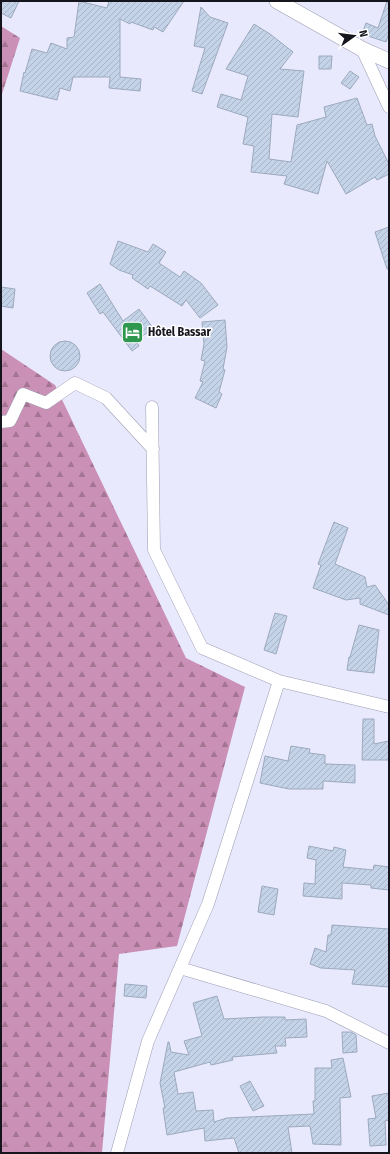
<svg xmlns="http://www.w3.org/2000/svg" width="390" height="1154" font-family="'Fira Sans Condensed',sans-serif">
	<style>
		.forest { fill: url(#forest-firs) }
		.building { fill: url(#building-hatch); stroke: #9ca9be }
		.lines { fill: none; stroke-linecap: round; stroke-linejoin: round }
		.minor-casing { stroke: #9c9cb3; stroke-width: 13 }
		.tertiary-casing { stroke: #9c9cb3; stroke-width: 16 }
		.minor { stroke: #fff; stroke-width: 12 }
		.tertiary { stroke: #fff; stroke-width: 15 }
		.labels { text-anchor: middle; stroke-width: 3; stroke-linejoin: round; paint-order: stroke }
		.poi-label { font-size: 12px; font-weight: bold; fill: #15151d; stroke: #fff; text-anchor: start }
	</style>
	<defs>
		<pattern id="forest-firs" width="22" height="20" patternUnits="userSpaceOnUse"><rect width="22" height="20" fill="#cb90b5"/><path d="M5 1l3.5 6h-7zM16 11l3.5 6h-7z" fill="#a47493"/></pattern>
		<pattern id="building-hatch" width="6" height="6" patternUnits="userSpaceOnUse"><rect width="6" height="6" fill="#c5d3e9"/><path d="M-1 1l2-2M0 6l6-6M5 7l2-2" fill="none" stroke="#a8b4c7"/></pattern>
	</defs>
	<rect width="100%" height="100%" fill="#e9e9fd"/>
	<path class="forest" d="M 1,26 L 20,38 L 1,97 Z
		M 1,349 L 55,385 L 186,658 L 245,687 L 177,946 L 119,954 L 102,1153 L 1,1153 Z"/>
	<path class="building" d="M 1,1 L 19,1 L 11,18 L 1,13 Z
		M 79,1 L 107,8 L 109,1 L 184,1 L 163,32 L 154,27 L 153,30 L 131,22 L 130,24 L 120,19 L 120,77 L 141,79 L 140,91 L 109,88 L 110,77 L 73,77 L 70,91 L 60,88 L 57,100 L 20,91 L 24,72 L 25,73 L 32,49 L 47,53 L 51,43 L 67,49 L 67,38 L 74,37 Z
		M 387,1 L 389,1 L 389,33 L 386,42 L 362,34 L 366,23 L 378,28 Z
		M 201,7 L 210,17 L 228,23 L 202,94 L 192,91 L 205,48 L 194,46 Z
		M 254,24 L 270,34 L 293,52 L 280,69 L 304,71 L 298,117 L 272,114 L 269,159 L 291,162 L 297,125 L 326,117 L 324,107 L 357,98 L 367,125 L 372,124 L 375,136 L 389,164 L 389,174 L 377,180 L 375,177 L 346,194 L 327,161 L 318,194 L 284,184 L 287,176 L 251,172 L 254,146 L 243,144 L 248,117 L 217,107 L 221,94 L 241,100 L 248,76 L 226,69 Z
		M 319,56 L 332,56 L 331,69 L 319,69 Z
		M 350,71 L 359,77 L 350,89 L 341,83 Z
		M 389,227 L 389,269 L 387,269 L 375,232 Z
		M 118,241 L 148,252 L 153,244 L 166,252 L 159,263 L 180,277 L 184,271 L 201,283 L 218,305 L 200,318 L 186,300 L 182,306 L 150,286 L 148,289 L 132,278 L 133,275 L 119,270 L 110,264 Z
		M 100,284 L 123,321 L 139,309 L 153,328 L 136,341 L 139,346 L 132,351 L 103,312 L 100,314 L 87,293 Z
		M 1,287 L 15,289 L 13,308 L 1,306 Z
		M 225,320 L 227,347 L 223,369 L 225,370 L 219,392 L 222,394 L 216,408 L 195,398 L 203,382 L 200,381 L 205,361 L 201,360 L 204,344 L 202,322 Z
		M50 356a15 15 0 1 1 30 0a15 15 0 1 1-30 0Z
		M 334,522 L 348,528 L 335,564 L 365,577 L 367,587 L 375,585 L 389,605 L 389,615 L 360,604 L 360,598 L 346,600 L 313,588 L 321,565 L 318,564 Z
		M 275,613 L 287,616 L 276,654 L 264,650 Z
		M 359,625 L 379,630 L 374,673 L 347,670 L 349,657 L 350,657 Z
		M 363,719 L 374,719 L 374,744 L 389,741 L 389,760 L 362,760 Z
		M 291,746 L 310,749 L 309,753 L 325,755 L 325,764 L 355,765 L 355,783 L 323,781 L 323,789 L 289,789 L 260,783 L 265,756 L 288,761 Z
		M 309,846 L 333,851 L 334,847 L 346,850 L 343,867 L 373,870 L 374,865 L 389,867 L 389,890 L 371,888 L 371,885 L 342,883 L 342,899 L 303,896 L 304,883 L 315,884 L 316,860 L 307,858 Z
		M 262,886 L 278,889 L 274,915 L 258,912 Z
		M 332,925 L 389,929 L 389,987 L 352,984 L 355,970 L 321,968 L 310,964 L 315,948 L 326,952 L 328,935 L 331,935 Z
		M 125,984 L 147,986 L 146,998 L 124,996 Z
		M 217,996 L 224,1019 L 263,1017 L 285,1017 L 285,1020 L 306,1019 L 307,1037 L 285,1038 L 286,1046 L 275,1046 L 277,1053 L 232,1057 L 233,1060 L 211,1065 L 210,1062 L 174,1072 L 178,1094 L 193,1092 L 196,1111 L 213,1110 L 214,1122 L 227,1118 L 314,1114 L 313,1101 L 315,1101 L 315,1068 L 332,1068 L 331,1060 L 343,1058 L 351,1097 L 340,1098 L 341,1145 L 313,1144 L 310,1126 L 288,1127 L 292,1153 L 239,1153 L 234,1138 L 205,1141 L 204,1128 L 167,1135 L 163,1108 L 165,1108 L 160,1083 L 168,1042 L 169,1042 L 171,1052 L 189,1055 L 184,1041 L 202,1036 L 193,1003 Z
		M 342,1032 L 351,1032 L 356,1035 L 357,1052 L 343,1053 Z
		M 250,1081 L 264,1106 L 253,1111 L 240,1086 Z
		M 389,1093 L 389,1120 L 385,1121 L 386,1145 L 370,1146 L 368,1119 L 376,1118 L 372,1096 Z"/>
	<g class="lines">
		<defs>
			<path id="minor" d="M 362,49 L 389,107
				M 152,407 L 154,550 L 202,648 L 279,681 L 389,707
				M 1,422 L 10,421 L 23,394 L 46,403 L 75,383 L 106,398 L 153,449
				M 180,968 L 326,1011 L 389,1043
				M 117,1153 L 148,1041 L 208,904 L 279,681"/>
			<path id="tertiary" d="M 277,1 L 362,49 L 389,61"/>
		</defs>
		<use href="#minor" class="minor-casing"/>
		<use href="#tertiary" class="tertiary-casing"/>
		<use href="#minor" class="minor"/>
		<use href="#tertiary" class="tertiary"/>
	</g>
	<defs>
		<symbol id="hotel-square" viewBox="-11 -11 22 22"><rect x="-9" y="-9" width="18" height="18" rx="4" fill="#2e974e" stroke="#fff"/><path d="M-6-4.5h1.5V1H6V5H4.5V3h-9V5H-6ZM-4 0a1.8 1.8 0 1 1 3.6 0ZM.5 0V-2.5h3Q6-2.5 6 0Z" fill="#fff"/></symbol>
	</defs>
	<g fill-rule="evenodd">
		<use href="#hotel-square" x="120" y="320" width="25" height="25"/>
	</g>
	<g class="labels">
		<g class="poi-label">
			<text x="148" y="336">Hôtel Bassar</text>
		</g>
	</g>
	<rect width="390" height="1154" fill="none" stroke="#15151d" stroke-width="4"/>
	<g transform="translate(354 36) rotate(76)" stroke="#ffffff" stroke-width="3" paint-order="stroke">
	<path d="M0-3L7 15L0 10L-7 15Z" fill="#15151d"/>
	<text y="-6" font-size="11" font-weight="bold" text-anchor="middle" fill="#15151d">N</text>
	</g>
</svg>
